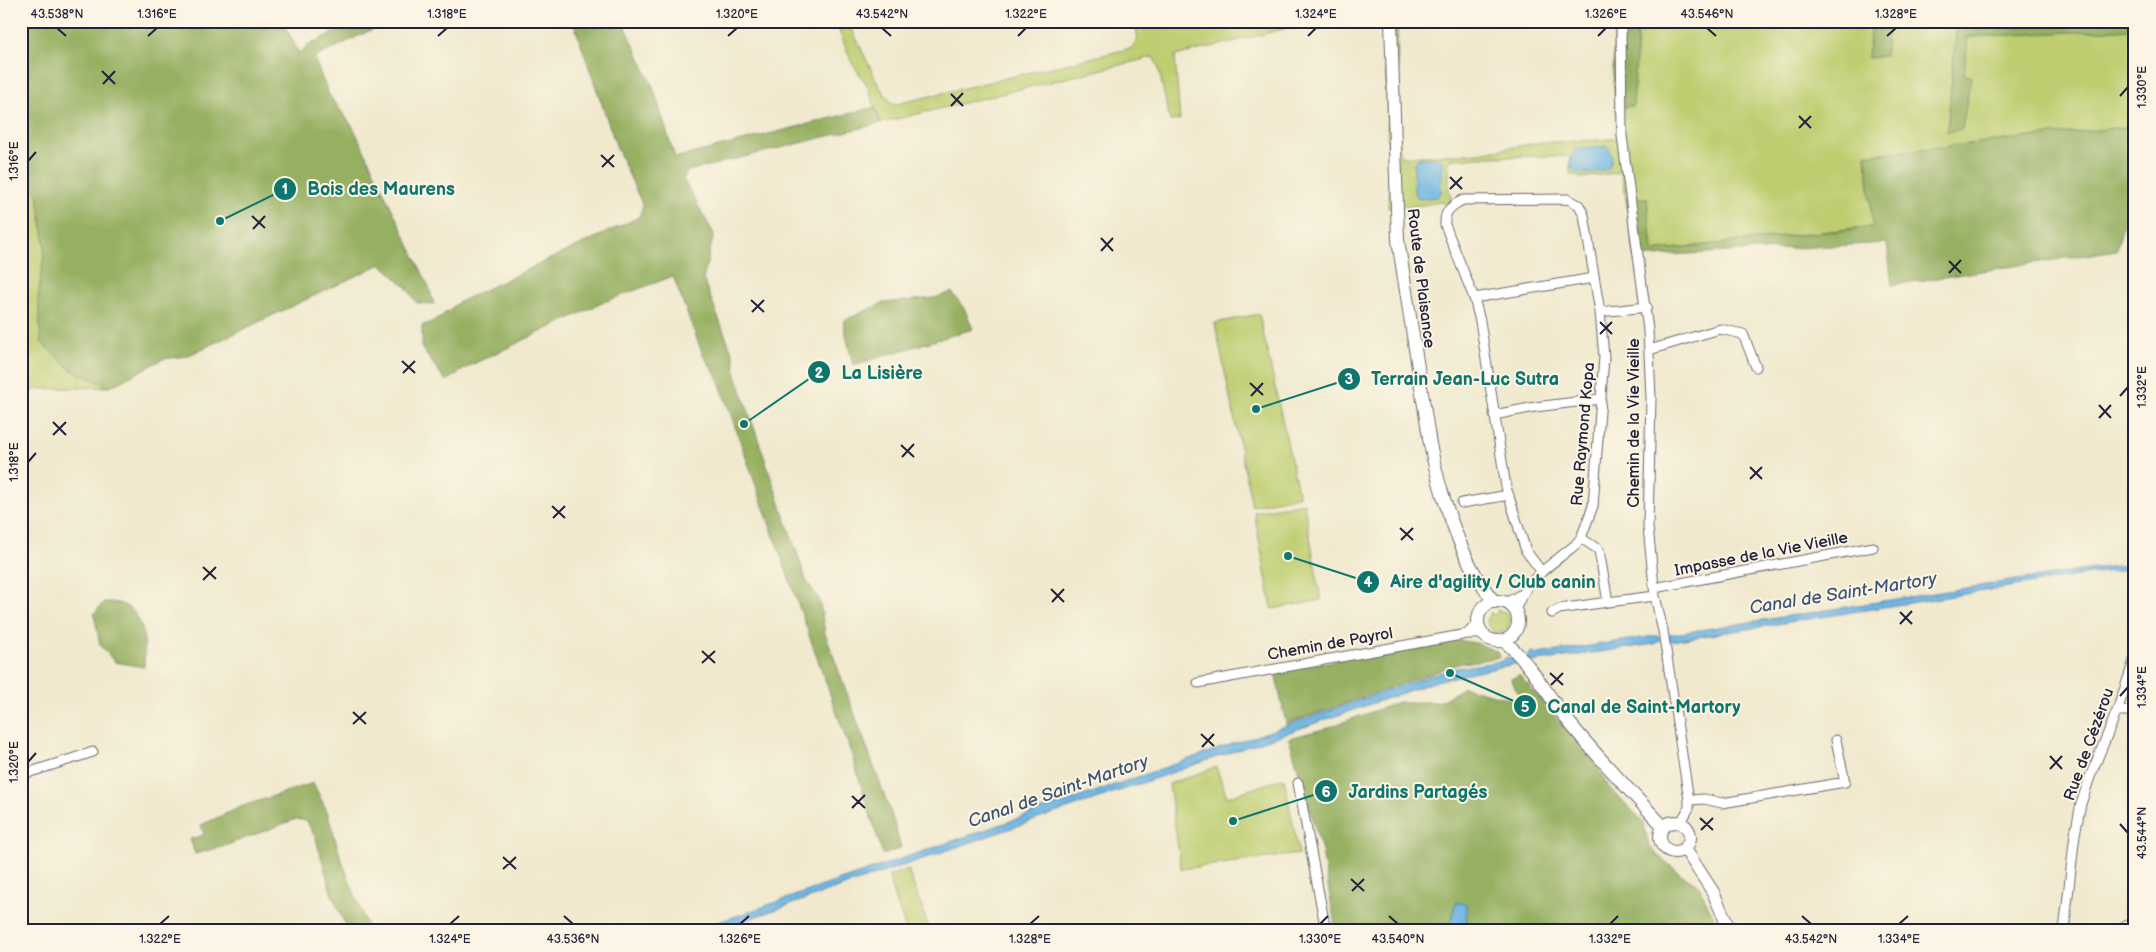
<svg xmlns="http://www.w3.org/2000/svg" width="2156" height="952" font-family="'Balsamiq Sans',sans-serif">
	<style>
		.green { fill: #bdcd6f; stroke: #707855 }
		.forest { fill: #96b062; stroke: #5c694e }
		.water { fill: #6bb4e3; stroke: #466b8f }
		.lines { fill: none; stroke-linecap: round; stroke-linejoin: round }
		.street-casing { stroke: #6a686e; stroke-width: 11 }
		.secondary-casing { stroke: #6a686e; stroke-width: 14 }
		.street { stroke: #fff; stroke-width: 9 }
		.secondary { stroke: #fff; stroke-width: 12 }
		.ticks { fill: none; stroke: #22223b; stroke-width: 2 }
		.labels { text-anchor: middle; stroke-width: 4; stroke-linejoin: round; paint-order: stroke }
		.street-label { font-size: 16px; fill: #22223b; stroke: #fcf5e5 }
		.water-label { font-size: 18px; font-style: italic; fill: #3c5576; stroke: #fcf5e5 }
		.leader { fill: none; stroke: #0f766e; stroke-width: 2 }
		.callout-dot { fill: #0f766e; stroke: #fcf5e5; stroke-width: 2 }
		.mark-label { font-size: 15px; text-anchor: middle; font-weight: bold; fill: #fff }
		.callout-label { font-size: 18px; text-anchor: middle; font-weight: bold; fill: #0f766e; stroke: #fcf5e5; stroke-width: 4; stroke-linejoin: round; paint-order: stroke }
		.neatline { fill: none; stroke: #22223b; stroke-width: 2 }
		.ticks-label { font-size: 12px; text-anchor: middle; fill: #22223b }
	</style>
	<rect width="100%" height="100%" fill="#fcf5e5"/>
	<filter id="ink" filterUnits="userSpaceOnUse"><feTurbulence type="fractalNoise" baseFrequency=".02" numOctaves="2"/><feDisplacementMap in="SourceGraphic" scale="10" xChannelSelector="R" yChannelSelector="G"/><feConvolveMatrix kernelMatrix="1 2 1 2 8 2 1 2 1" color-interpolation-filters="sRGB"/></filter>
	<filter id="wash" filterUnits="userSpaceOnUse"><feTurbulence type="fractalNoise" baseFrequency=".0096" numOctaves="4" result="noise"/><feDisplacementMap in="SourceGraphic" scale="20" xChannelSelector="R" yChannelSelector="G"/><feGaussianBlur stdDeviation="1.12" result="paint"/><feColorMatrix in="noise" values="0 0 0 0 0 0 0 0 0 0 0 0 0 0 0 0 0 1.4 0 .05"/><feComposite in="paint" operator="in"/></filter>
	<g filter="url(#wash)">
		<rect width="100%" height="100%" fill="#f0e9ce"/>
		<path class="green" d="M 835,21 L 848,21 L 879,86 L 893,105 L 1132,48 L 1138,38 L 1134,21 L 1316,21 L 1175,56 L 1180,120 L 1170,121 L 1158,66 L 1153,57 L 881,123 L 867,85 L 852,63 Z
			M 1384,21 L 1397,21 L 1400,157 L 1479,153 L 1536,143 L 1599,140 L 1618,138 L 1616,108 L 1633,106 L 1638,21 L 1871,21 L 1868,58 L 1885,56 L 1888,21 L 1957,21 L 1947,132 L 1971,77 L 1964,75 L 1968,37 L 2135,29 L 2135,126 L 1866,155 L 1873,226 L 1652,251 L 1647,198 L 1626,199 L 1621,172 L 1582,178 L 1570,174 L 1570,156 L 1479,157 L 1449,160 L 1449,190 L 1452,198 L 1445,204 L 1442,202 L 1409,207 L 1388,208 L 1389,172 Z
			M 21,177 L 38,195 L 45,247 L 38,298 L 71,370 L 110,387 L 36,389 L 27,394 L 21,368 Z
			M 1259,314 L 1299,496 L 1252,506 L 1215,323 Z
			M 1304,503 L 1321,600 L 1272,609 L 1254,512 Z
			M 1497,610 L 1505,612 L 1510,620 L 1507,629 C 1497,637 1488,631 1486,620 L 1491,612 L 1493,615 L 1498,613 Z
			M 1216,767 L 1227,797 L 1284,778 L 1299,854 L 1181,869 L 1169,784 Z
			M 908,869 L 930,931 L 906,931 C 902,912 891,896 889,876 Z"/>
		<path class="forest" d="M 21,21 L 282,21 L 299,53 L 310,44 L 357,21 L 389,21 L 314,58 L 329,95 L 353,127 L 429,287 L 434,304 L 417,303 L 406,287 L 381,264 L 187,356 L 163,359 L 110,387 L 71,370 L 41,342 L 38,298 L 45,247 L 38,195 L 21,177 Z
			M 573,21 L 623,21 L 653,87 L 675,158 L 875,107 L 881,123 L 688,171 L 683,179 L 714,234 L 703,279 L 734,357 L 736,375 L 807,582 L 819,598 L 825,633 L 893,819 L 901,848 L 883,855 L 851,753 L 717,376 L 703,355 L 673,276 L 604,302 L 469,366 L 446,381 L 422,349 L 422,326 L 438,319 L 459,302 L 639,217 L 643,206 L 617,148 Z
			M 1615,21 L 1638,21 L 1633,106 L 1616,108 L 1613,74 Z
			M 1871,21 L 1888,21 L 1885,56 L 1868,58 Z
			M 1957,21 L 2135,21 L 2135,29 L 1968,37 L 1964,75 L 1971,76 L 1962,129 L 1947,132 Z
			M 2135,126 L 2135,171 L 2117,250 L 1892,285 L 1887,243 L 1635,257 L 1626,199 L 1647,198 L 1652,251 L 1873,227 L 1866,155 Z
			M 952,292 L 965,310 L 973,329 L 853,365 L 843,321 L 883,303 L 934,298 Z
			M 104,602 C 144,600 146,636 144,667 L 115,662 L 100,645 L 94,614 Z
			M 1456,640 L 1476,643 L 1498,652 L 1500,657 L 1458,664 L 1286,724 L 1275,671 Z
			M 1519,675 L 1596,764 L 1609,787 L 1643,821 L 1649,846 L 1657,855 L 1681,874 L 1698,884 L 1720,931 L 1336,931 L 1322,851 L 1289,738 L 1324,729 L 1399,702 L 1439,702 L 1464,687 L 1516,701 L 1520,697 L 1511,679 Z
			M 313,783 L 327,811 L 341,859 L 369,931 L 348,931 L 332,895 L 316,839 L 307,821 L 296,819 L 222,847 L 195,854 L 190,839 L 204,835 L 201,825 L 243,806 Z"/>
		<path class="water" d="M 1607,146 C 1613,154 1613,159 1609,168 C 1591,176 1559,179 1575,149 Z
			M 1419,158 L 1438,158 L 1443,162 L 1441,193 L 1437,197 L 1419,199 L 1414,193 L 1414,163 Z
			M 2135,565 L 2135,570 L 2102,572 L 1672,641 L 1667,640 L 1668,635 L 2017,580 L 2115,566 Z
			M 1654,636 L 1659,636 L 1660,641 L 1655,644 L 1531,662 L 1527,657 L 1531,652 L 1538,654 Z
			M 1506,657 L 1517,660 L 1519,663 L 1440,680 L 714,931 L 693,931 L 1435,674 L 1457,668 L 1502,661 Z
			M 1456,902 L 1466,904 L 1467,931 L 1449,931 Z"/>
	</g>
	<g filter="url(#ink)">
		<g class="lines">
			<defs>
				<path id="street" d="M 1621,21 L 1622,136 L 1648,330 L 1651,398 L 1648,527 L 1655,596 L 1663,631 L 1689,800 L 1689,808 L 1681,822
					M 1474,298 L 1594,278
					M 1600,312 L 1647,307
					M 1649,350 L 1720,329 L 1743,334 L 1756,367
					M 1494,415 L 1535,407 L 1601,399
					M 1462,503 L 1509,495
					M 1581,538 L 1599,550 L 1608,602 L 1655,596
					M 1654,588 L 1873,547
					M 1506,603 L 1520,595
					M 1515,611 C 1526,578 1550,566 1575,545 L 1581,538 L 1593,506 L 1604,357 L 1600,312 L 1584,215 L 1579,205 L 1568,199 L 1463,200 C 1451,206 1444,211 1445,225 L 1474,298 L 1480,321 L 1506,487 L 1526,551 L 1542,572
					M 1552,613 L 1559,609 L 1608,602
					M 1467,634 L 1478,623
					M 1198,683 L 1467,634 L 1482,634
					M 2117,711 L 2135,711
					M 21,775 L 93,752
					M 1298,783 L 1326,931
					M 1689,800 L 1704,799 L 1722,803 L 1845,782 L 1836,740
					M 2064,931 L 2075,834 L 2081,804 L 2090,777 L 2117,711 L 2135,658
					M 2117,931 L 2135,919"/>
				<path id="secondary" d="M 1391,21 L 1398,240 L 1430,444 C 1439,490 1463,568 1495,602
					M1478 621a20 20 0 1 1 40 0a20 20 0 1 1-40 0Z
					M 1504,641 C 1530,662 1547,695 1568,721 C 1598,758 1631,792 1664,827
					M1660 837a15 15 0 1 1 30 0a15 15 0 1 1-30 0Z
					M 1685,849 L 1713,892 L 1730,931"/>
			</defs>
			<use href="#street" class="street-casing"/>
			<use href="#secondary" class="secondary-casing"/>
			<use href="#street" class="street"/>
			<use href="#secondary" class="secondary"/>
		</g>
	</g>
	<path class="ticks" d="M 57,28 L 66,36M 882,28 L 891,36M 1707,28 L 1716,36M 148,36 L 157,28M 438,36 L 447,28M 728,36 L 737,28M 1018,36 L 1026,28M 1308,36 L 1316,28M 1598,36 L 1606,28M 1887,36 L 1896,28M 102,71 L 115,84M 103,84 L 115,71M 951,94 L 963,106M 2120,96 L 2128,87M 951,106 L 963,93M 1799,116 L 1811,128M 1799,128 L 1811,116M 601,155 L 614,167M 28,161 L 36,152M 602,167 L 614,155M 1450,177 L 1462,189M 1450,189 L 1462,177M 252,216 L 265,228M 253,229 L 265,216M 1101,238 L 1113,251M 1101,251 L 1113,238M 1949,261 L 1961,273M 1949,273 L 1961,260M 751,300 L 764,312M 752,312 L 764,300M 1600,322 L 1612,334M 1600,334 L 1612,322M 402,361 L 415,373M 403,373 L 415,361M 1250,383 L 1263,395M 1251,396 L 1263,383M 2120,396 L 2128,387M 2099,405 L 2111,418M 2099,418 L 2111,405M 53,422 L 66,435M 53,435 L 66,422M 901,445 L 914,457M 902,457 L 914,444M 28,462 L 36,453M 1750,467 L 1762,479M 1750,479 L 1762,467M 552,506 L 565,518M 553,518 L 565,506M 1400,528 L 1413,540M 1401,540 L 1413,528M 203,567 L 216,579M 203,580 L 216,567M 1051,589 L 1064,602M 1052,602 L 1064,589M 1900,612 L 1912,624M 1900,624 L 1912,611M 702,651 L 715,663M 702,663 L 715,651M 1550,673 L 1563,685M 1551,685 L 1563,673M 2120,696 L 2128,687M 353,712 L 366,724M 353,724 L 366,712M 1201,734 L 1214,746M 1202,747 L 1214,734M 2050,756 L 2062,769M 28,762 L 36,753M 2050,769 L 2062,756M 852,796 L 865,808M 852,808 L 865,795M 1700,818 L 1713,830M 2120,824 L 2128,833M 1701,830 L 1713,818M 503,857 L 516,869M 503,869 L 516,857M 1351,879 L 1364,891M 1352,891 L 1364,879M 564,916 L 573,924M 1389,916 L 1398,924M 1802,916 L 1811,924M 160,924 L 169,916M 450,924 L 459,916M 740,924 L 749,916M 1030,924 L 1039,916M 1320,924 L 1328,916M 1610,924 L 1618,916M 1899,924 L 1908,916"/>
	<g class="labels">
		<g class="street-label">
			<text transform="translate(1422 278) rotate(83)" y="6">Route de Plaisance</text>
			<text transform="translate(1633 423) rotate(-90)" y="6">Chemin de la Vie Vieille</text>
			<text transform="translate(1582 434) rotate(-85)" y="6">Rue Raymond Kopa</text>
			<text transform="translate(1761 553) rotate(-11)" y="6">Impasse de la Vie Vieille</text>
			<text transform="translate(1330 643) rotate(-10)" y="6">Chemin de Payrol</text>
			<text transform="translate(2088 744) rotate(-70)" y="6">Rue de Cézérou</text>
		</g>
		<g class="water-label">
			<text transform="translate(1843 593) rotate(-9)" y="6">Canal de Saint-Martory</text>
			<text transform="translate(1058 791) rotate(-19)" y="6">Canal de Saint-Martory</text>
		</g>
	</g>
	<path class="leader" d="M220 221L285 189M744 424L819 372M1256 409L1349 379M1288 556L1368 582M1450 673L1525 706M1233 821L1326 791"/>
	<g class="callout-dot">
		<circle cx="220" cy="221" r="5"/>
		<circle cx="744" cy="424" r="5"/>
		<circle cx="1256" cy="409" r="5"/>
		<circle cx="1288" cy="556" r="5"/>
		<circle cx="1450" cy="673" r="5"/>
		<circle cx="1233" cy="821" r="5"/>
		<circle cx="285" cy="189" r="12"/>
		<circle cx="819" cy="372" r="12"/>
		<circle cx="1349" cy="379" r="12"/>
		<circle cx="1368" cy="582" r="12"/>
		<circle cx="1525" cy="706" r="12"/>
		<circle cx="1326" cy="791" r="12"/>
	</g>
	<g class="mark-label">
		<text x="285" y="194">1</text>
		<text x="819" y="378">2</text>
		<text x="1349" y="384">3</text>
		<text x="1368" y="587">4</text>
		<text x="1525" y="712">5</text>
		<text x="1326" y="797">6</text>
	</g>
	<g class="callout-label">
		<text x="381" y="195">Bois des Maurens</text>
		<text x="882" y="379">La Lisière</text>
		<text x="1465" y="385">Terrain Jean-Luc Sutra</text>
		<text x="1493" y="588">Aire d'agility / Club canin</text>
		<text x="1644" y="713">Canal de Saint-Martory</text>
		<text x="1418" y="798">Jardins Partagés</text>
	</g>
	<rect width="2156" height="952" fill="none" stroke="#fcf5e5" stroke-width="55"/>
	<rect x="28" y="28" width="2100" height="896" class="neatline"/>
	<g class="ticks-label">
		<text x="57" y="18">43.538°N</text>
		<text x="157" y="18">1.316°E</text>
		<text x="447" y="18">1.318°E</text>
		<text x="737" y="18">1.320°E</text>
		<text x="882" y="18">43.542°N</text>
		<text x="1026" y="18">1.322°E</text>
		<text x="1316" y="18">1.324°E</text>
		<text x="1606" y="18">1.326°E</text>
		<text x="1707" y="18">43.546°N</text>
		<text x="1896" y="18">1.328°E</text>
		<text transform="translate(2142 87) rotate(-90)" y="4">1.330°E</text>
		<text transform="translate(14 161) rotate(-90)" y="4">1.316°E</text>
		<text transform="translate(2142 387) rotate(-90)" y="4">1.332°E</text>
		<text transform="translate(14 462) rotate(-90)" y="4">1.318°E</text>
		<text transform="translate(2142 687) rotate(-90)" y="4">1.334°E</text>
		<text transform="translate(14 762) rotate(-90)" y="4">1.320°E</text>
		<text transform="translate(2142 833) rotate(-90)" y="4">43.544°N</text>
		<text x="160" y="943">1.322°E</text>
		<text x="450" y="943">1.324°E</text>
		<text x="573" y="943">43.536°N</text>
		<text x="740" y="943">1.326°E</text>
		<text x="1030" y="943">1.328°E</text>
		<text x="1320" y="943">1.330°E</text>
		<text x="1398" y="943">43.540°N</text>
		<text x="1610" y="943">1.332°E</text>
		<text x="1811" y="943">43.542°N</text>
		<text x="1899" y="943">1.334°E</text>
	</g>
</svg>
